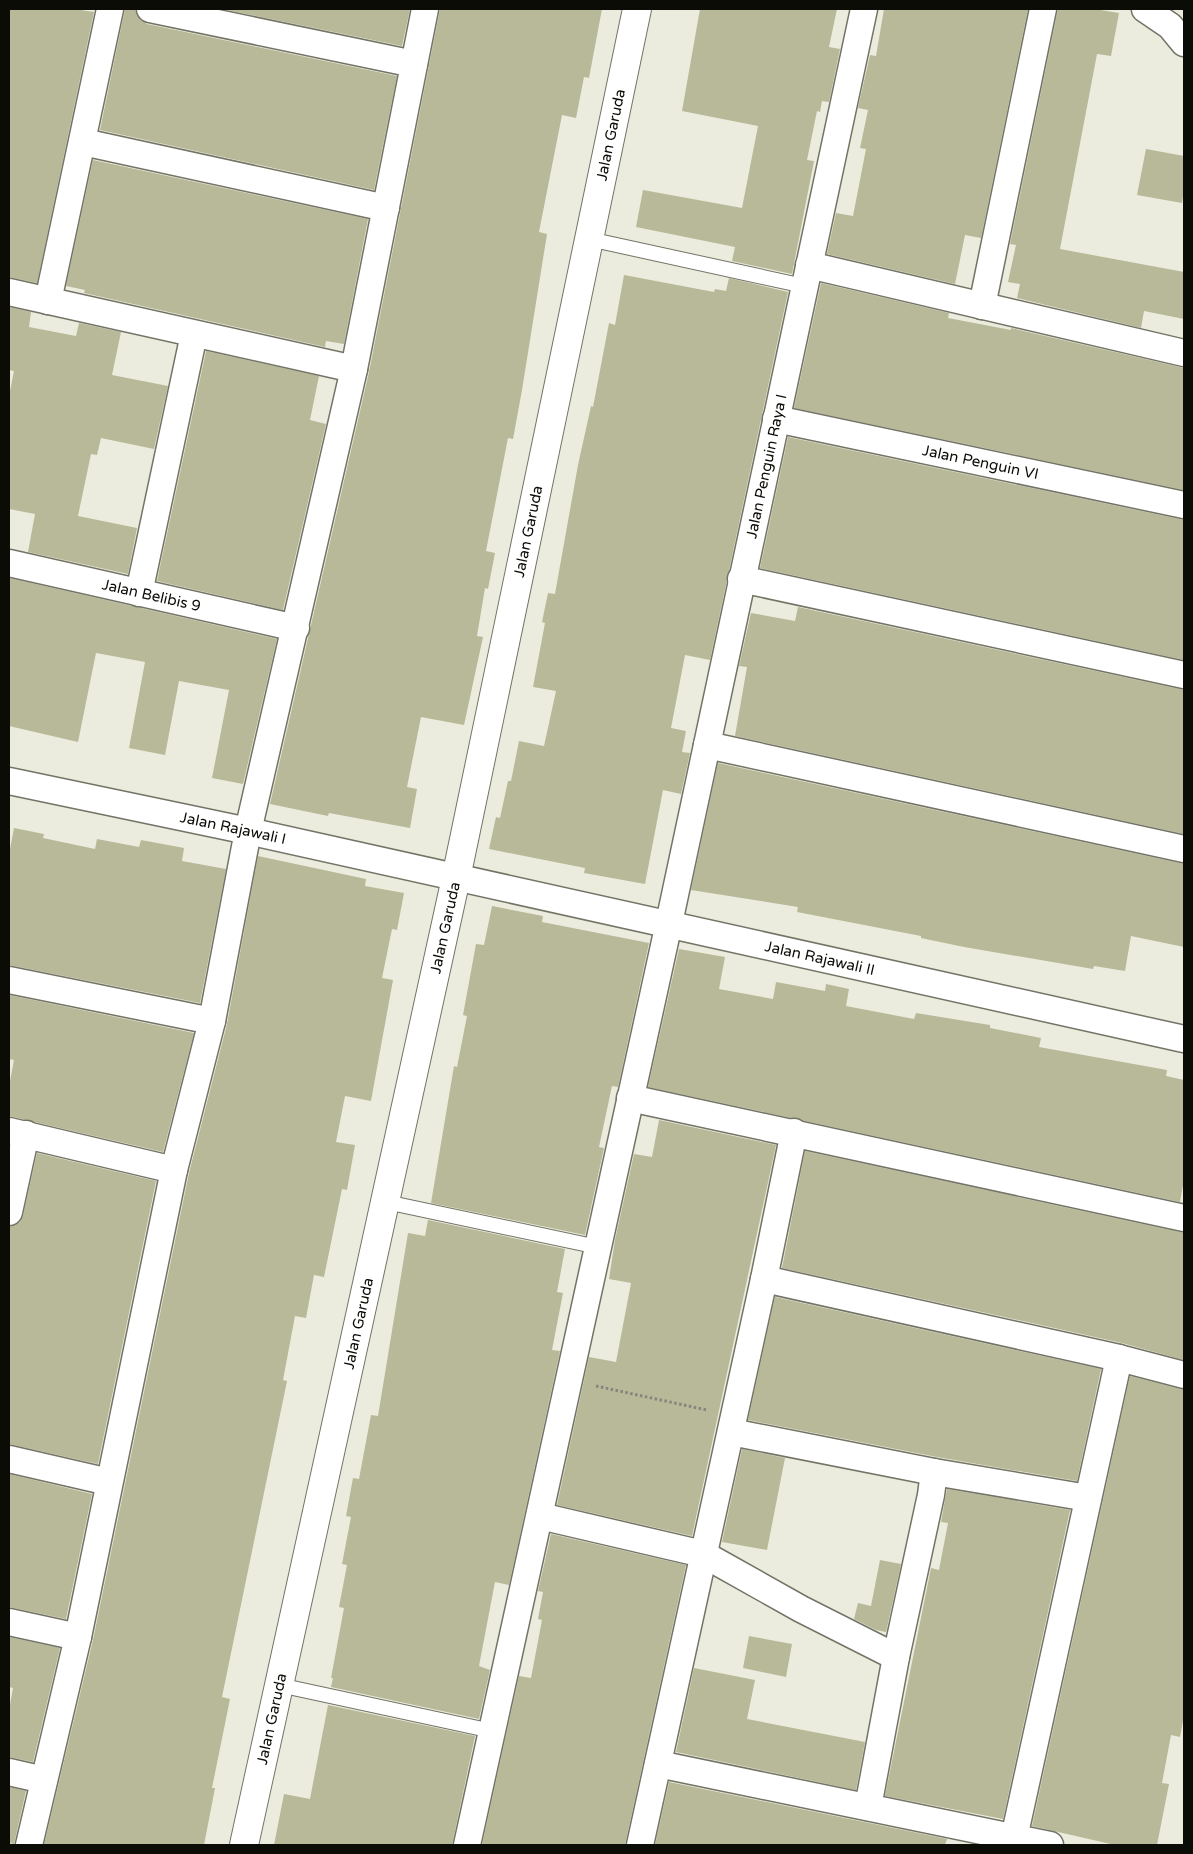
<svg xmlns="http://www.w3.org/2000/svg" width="1193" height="1854" font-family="'Varela Round',sans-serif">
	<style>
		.building { fill: #b8b998 }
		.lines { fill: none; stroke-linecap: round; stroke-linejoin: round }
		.lane-casing { stroke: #737466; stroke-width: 16 }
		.street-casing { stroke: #737466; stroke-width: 29 }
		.secondary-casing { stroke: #737466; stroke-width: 30 }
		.path { stroke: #85867c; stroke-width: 3; stroke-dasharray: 2.5 2.5; stroke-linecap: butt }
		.lane { stroke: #fff; stroke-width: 14 }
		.street { stroke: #fff; stroke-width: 26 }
		.secondary { stroke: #fff; stroke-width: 28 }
		.labels { text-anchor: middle; stroke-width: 5; stroke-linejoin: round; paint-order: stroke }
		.street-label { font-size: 15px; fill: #0c0c07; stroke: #ebecdd }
	</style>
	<rect width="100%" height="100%" fill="#ebecdd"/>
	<path class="building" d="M 9,9 L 74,9 L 94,12 L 37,283 L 9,277 Z
		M 125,9 L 135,9 L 140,20 L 147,24 L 397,76 L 374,190 L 100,130 Z
		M 222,9 L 410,9 L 402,46 Z
		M 440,9 L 602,9 L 589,78 L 584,77 L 576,118 L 562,115 L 539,232 L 547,234 L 522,390 L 513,439 L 508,438 L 486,551 L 495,553 L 488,589 L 485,588 L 477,636 L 483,637 L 464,725 L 421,717 L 407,787 L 417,789 L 410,828 L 329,813 L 328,816 L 270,804 L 369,372 Z
		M 700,9 L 837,9 L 829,47 L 840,49 L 829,102 L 822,101 L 820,112 L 817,111 L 807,160 L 814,161 L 792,274 L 732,261 L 735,247 L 636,227 L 643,190 L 742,208 L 758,126 L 682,111 Z
		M 884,9 L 1028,9 L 981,238 L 965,235 L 955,284 L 827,254 L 836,213 L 853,216 L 866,149 L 860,148 L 868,110 L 858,108 L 870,55 L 876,56 Z
		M 1058,9 L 1094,9 L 1119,13 L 1111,56 L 1097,54 L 1060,249 L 1184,272 L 1184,319 L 1144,311 L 1141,328 L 1017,298 L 1020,284 L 1008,282 L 1016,245 L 1010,244 Z
		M 1146,149 L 1184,156 L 1184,189 L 1182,203 L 1137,195 Z
		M 93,160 L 368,219 L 344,344 L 326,341 L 325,347 L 84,293 L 85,290 L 66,286 Z
		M 624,275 L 714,292 L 715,289 L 726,291 L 729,278 L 788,292 L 710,660 L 685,655 L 671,728 L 686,731 L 682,752 L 690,753 L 681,794 L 663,790 L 645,884 L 584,873 L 585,868 L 489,849 L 496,817 L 500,818 L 508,781 L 511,781 L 519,741 L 544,746 L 556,691 L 533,687 L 545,623 L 542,622 L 548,593 L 555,594 L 578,465 L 591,406 L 593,407 L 609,323 L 615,325 Z
		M 821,283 L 949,313 L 948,318 L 1011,330 L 1011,328 L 1184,368 L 1184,490 L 794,408 Z
		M 9,307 L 31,312 L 29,327 L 76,336 L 79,323 L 121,332 L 112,375 L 168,386 L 154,449 L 101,438 L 97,455 L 91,454 L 78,516 L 137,528 L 128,574 L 28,552 L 35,514 L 9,509 L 9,396 L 14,371 L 9,370 Z
		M 206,351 L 319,376 L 310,420 L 326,424 L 283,610 L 157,581 Z
		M 788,437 L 1184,520 L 1184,660 L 760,568 Z
		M 9,578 L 277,639 L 243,784 L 212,778 L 229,690 L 179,681 L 165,755 L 129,748 L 145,662 L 96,653 L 78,742 L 9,726 Z
		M 798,607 L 1184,690 L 1184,834 L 735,736 L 747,667 L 739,666 L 751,613 L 795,621 Z
		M 718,763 L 1184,864 L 1184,947 L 1131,936 L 1125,971 L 1094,966 L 1093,969 L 964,947 L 921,938 L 921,936 L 797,912 L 798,907 L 691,890 Z
		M 14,828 L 44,834 L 43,838 L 95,849 L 97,839 L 139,847 L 141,840 L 184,848 L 182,861 L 226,869 L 200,1003 L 9,965 L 9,854 Z
		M 258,856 L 366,879 L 365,886 L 404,893 L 397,930 L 392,929 L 382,978 L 393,980 L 371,1101 L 345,1096 L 336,1142 L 355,1145 L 347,1190 L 342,1189 L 324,1277 L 314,1275 L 306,1318 L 295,1316 L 283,1380 L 287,1381 L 222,1697 L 230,1699 L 212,1788 L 215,1788 L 204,1845 L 44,1845 L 93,1640 L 189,1173 L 227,1024 Z
		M 492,906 L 543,916 L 542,922 L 649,943 L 618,1087 L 612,1086 L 599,1147 L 604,1148 L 585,1235 L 431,1203 L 454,1066 L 457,1067 L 467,1016 L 463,1015 L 476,944 L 484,945 Z
		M 679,949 L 725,957 L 719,989 L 773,999 L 776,982 L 825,991 L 826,984 L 849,989 L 846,1006 L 914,1019 L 916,1013 L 990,1025 L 990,1028 L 1041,1038 L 1039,1047 L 1167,1070 L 1166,1076 L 1184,1080 L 1184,1180 L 1180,1202 L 648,1087 Z
		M 9,995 L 194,1033 L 163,1152 L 9,1116 L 9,1086 L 14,1060 L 9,1059 Z
		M 659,1120 L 776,1145 L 692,1536 L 557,1505 L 589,1357 L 616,1362 L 631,1283 L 609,1279 L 615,1240 L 634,1154 L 652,1157 Z
		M 805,1151 L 1184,1233 L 1184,1360 L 1122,1343 L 782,1268 Z
		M 37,1153 L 156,1181 L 98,1464 L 9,1444 L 9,1227 L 20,1222 L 23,1216 Z
		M 428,1220 L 565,1249 L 557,1292 L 563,1293 L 552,1350 L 560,1351 L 509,1585 L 495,1582 L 479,1666 L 490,1670 L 479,1719 L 331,1687 L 333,1678 L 331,1678 L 344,1608 L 339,1607 L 347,1565 L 342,1564 L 351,1517 L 346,1516 L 353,1478 L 359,1479 L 371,1415 L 378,1416 L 408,1233 L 425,1236 Z
		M 775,1297 L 1101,1369 L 1077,1481 L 937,1457 L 748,1420 Z
		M 1130,1376 L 1184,1390 L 1184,1715 L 1180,1737 L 1171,1735 L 1162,1783 L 1169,1784 L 1157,1845 L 1115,1845 L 1032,1826 Z
		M 742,1449 L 785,1458 L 767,1550 L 722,1542 Z
		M 9,1474 L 92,1494 L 66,1619 L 9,1607 Z
		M 947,1489 L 1070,1510 L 1003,1819 L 885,1796 L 931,1568 L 939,1570 L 948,1523 L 941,1522 Z
		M 551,1534 L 686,1565 L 625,1845 L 482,1845 L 519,1676 L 531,1678 L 542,1620 L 538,1619 L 543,1592 L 538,1591 Z
		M 880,1560 L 901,1564 L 886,1632 L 876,1630 L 854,1619 L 858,1603 L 871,1606 Z
		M 749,1636 L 792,1644 L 786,1677 L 743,1668 Z
		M 9,1637 L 60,1648 L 33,1762 L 9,1757 L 9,1710 L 13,1688 L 9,1687 Z
		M 694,1668 L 755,1680 L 747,1719 L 865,1742 L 856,1790 L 676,1752 Z
		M 328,1705 L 475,1736 L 452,1845 L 274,1845 L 284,1794 L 310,1799 Z
		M 669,1782 L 947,1839 L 945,1845 L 655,1845 Z
		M 9,1787 L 26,1791 L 14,1844 L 9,1843 Z"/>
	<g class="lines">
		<defs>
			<path id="lane" d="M 589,239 L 804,286
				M 386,1202 L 598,1247
				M 279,1685 L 492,1731"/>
			<g id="street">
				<path d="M 150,9 L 414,64"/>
				<path d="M 1145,9 L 1170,26 L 1184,43"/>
				<path d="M 83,142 L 386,208"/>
				<path d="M 809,265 L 1184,353"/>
				<path d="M 9,292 L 354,369"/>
				<path d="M 48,301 L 110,9"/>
				<path d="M 982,306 L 1043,9"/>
				<path id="s1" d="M 776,419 L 1184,505"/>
				<path id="s2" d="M 9,563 L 296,628"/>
				<path d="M 741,579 L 1184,675"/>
				<path d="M 139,593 L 194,334"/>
				<path d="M 707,745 L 1184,849"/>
				<path id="s3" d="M 9,781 L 248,831 L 1184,1039"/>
				<path d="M 9,980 L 212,1021"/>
				<path d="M 630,1098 L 1184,1218"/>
				<path d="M 9,1131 L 174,1170"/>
				<path d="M 9,1212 L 26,1134"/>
				<path d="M 764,1279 L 1119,1358 L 1184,1375"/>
				<path d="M 731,1432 L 934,1472 L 931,1495 L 896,1657 L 868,1807"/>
				<path d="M 9,1459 L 109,1482"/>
				<path d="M 934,1472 L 1088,1498"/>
				<path d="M 540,1516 L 703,1554 L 801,1609 L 896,1657"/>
				<path d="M 9,1622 L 78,1637"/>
				<path d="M 658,1764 L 1050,1845"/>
				<path d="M 9,1772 L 44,1780"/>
				<path d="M 1014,1838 L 1119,1358"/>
				<path d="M 29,1845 L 78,1637 L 174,1170 L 212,1021 L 248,831 L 354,369 L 425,9"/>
				<path id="s4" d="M 467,1845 L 669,923 L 864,9"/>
				<path d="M 640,1845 L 764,1279 L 794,1132"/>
			</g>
			<g id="secondary">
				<path id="s5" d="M 244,1845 L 456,878 L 637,9"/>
			</g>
		</defs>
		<use href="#lane" class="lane-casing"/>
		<use href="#street" class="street-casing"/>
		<use href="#secondary" class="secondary-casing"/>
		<path class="path" d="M 596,1386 L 707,1410"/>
		<use href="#lane" class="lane"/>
		<use href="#street" class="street"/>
		<use href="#secondary" class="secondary"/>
	</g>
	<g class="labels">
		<g class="street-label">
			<text dy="5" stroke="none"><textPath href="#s5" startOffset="1749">Jalan Garuda</textPath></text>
			<text dy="5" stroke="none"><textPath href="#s1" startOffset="209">Jalan Penguin VI</textPath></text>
			<text dy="5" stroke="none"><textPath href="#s4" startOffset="1411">Jalan Penguin Raya I</textPath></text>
			<text dy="5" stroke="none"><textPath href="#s5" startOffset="1344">Jalan Garuda</textPath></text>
			<text dy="5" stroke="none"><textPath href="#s2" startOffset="146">Jalan Belibis 9</textPath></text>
			<text dy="5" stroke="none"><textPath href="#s3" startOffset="229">Jalan Rajawali I</textPath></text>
			<text dy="5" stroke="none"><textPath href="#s5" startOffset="939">Jalan Garuda</textPath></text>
			<text dy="5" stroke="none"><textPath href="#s3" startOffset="830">Jalan Rajawali II</textPath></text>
			<text dy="5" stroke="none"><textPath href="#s5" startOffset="534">Jalan Garuda</textPath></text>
			<text dy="5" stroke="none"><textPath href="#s5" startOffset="129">Jalan Garuda</textPath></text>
		</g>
	</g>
	<rect width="1193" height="1854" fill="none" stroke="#0c0c07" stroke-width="20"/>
</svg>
